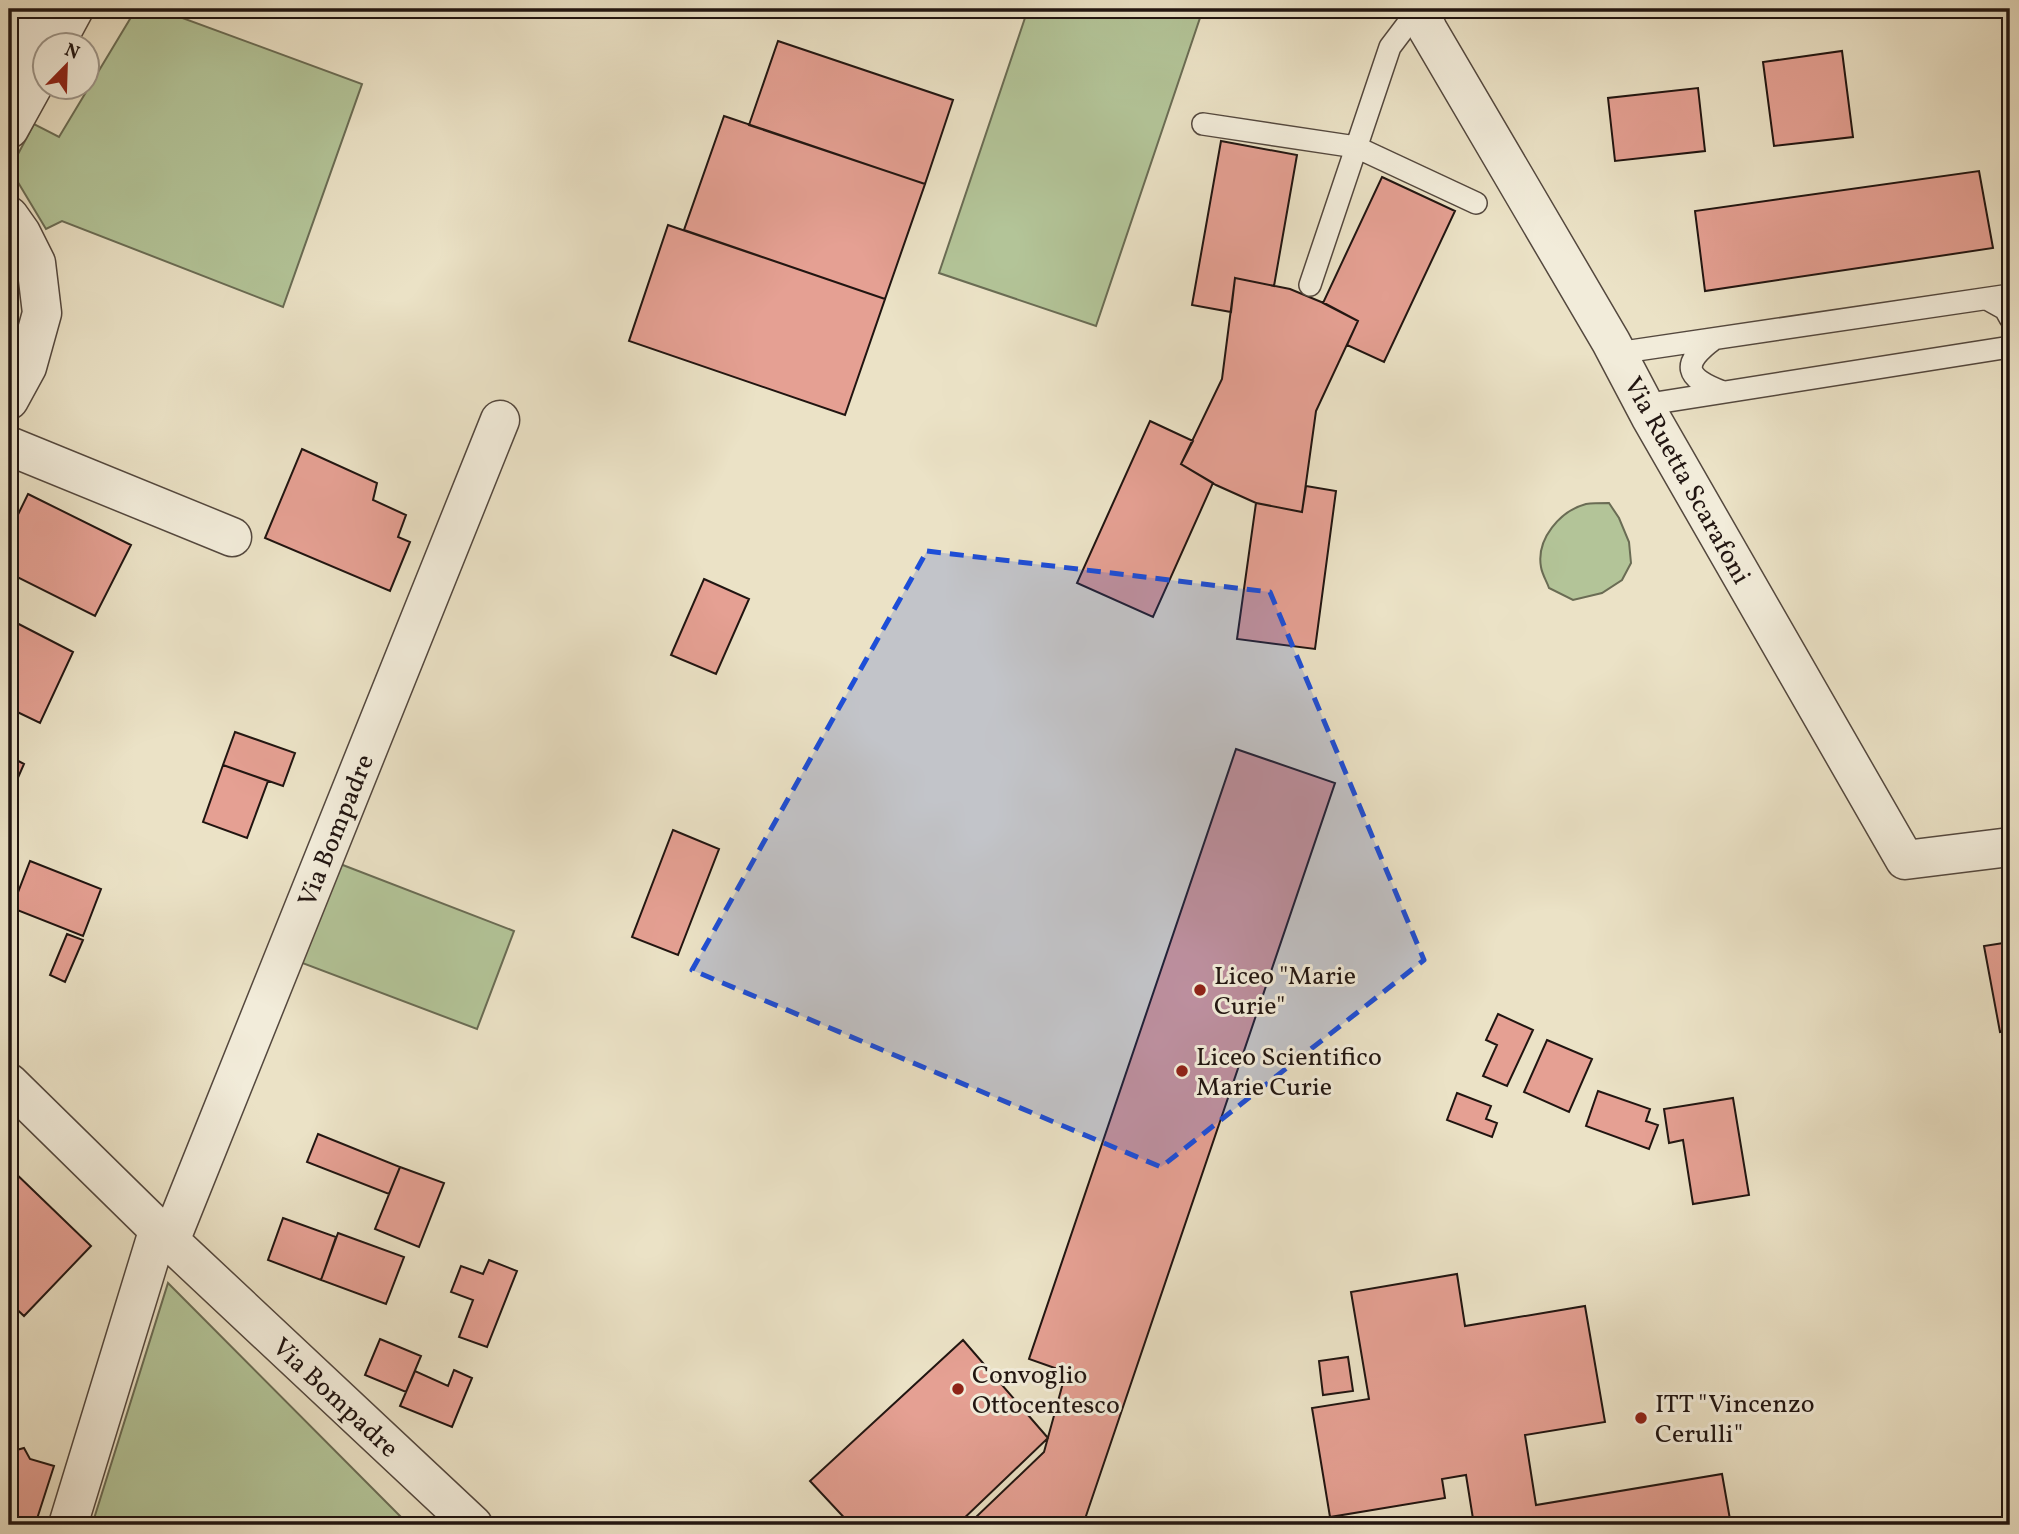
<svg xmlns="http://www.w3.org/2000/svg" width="2019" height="1534" font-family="Vollkorn,serif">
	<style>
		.green { fill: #b3c498; stroke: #6a6c54; stroke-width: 2 }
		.building { fill: #e5a093; stroke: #211511; stroke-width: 2 }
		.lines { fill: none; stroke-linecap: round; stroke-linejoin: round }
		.service-casing { stroke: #54483e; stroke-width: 24 }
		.minor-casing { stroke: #54483e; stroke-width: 41 }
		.service { stroke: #f2ecda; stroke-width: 21 }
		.minor { stroke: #f2ecda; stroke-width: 38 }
		.marked { fill: #1d4ed8; fill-opacity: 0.2; stroke: #1d4ed8; stroke-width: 5; stroke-dasharray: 14 9; stroke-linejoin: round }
		.poi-dot { fill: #8f2418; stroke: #f2ecda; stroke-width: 2.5 }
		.labels { text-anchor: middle; stroke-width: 6; stroke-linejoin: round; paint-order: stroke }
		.street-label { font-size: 26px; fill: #211511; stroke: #f2ecda }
		.poi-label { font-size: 26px; fill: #211511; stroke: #f2ecda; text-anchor: start }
	</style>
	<rect width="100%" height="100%" fill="#ebe2c6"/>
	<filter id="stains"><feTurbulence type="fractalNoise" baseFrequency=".00286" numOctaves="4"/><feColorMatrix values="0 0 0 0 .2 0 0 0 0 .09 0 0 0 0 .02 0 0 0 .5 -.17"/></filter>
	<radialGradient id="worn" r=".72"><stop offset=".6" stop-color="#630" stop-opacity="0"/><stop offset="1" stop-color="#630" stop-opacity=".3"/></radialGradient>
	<path class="green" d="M 136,9 L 158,9 L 362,84 L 283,307 L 62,221 L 46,229 L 10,169 L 34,124 L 59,137 Z
		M 1028,9 L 1203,9 L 1096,326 L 939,273 Z
		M 1609,503 L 1619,518 L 1629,542 L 1631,563 L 1622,580 L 1602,593 L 1573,600 L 1549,588 C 1547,582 1542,574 1541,567 C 1536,539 1560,511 1586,504 C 1593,503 1602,503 1609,503 Z
		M 335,862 L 514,931 L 477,1029 L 297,961 Z
		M 168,1283 L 409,1525 L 92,1525 Z"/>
	<path class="building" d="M 778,41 L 953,100 L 925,184 L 749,125 Z
		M 1842,51 L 1853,137 L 1774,146 L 1763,62 Z
		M 1698,88 L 1705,151 L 1615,161 L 1608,98 Z
		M 724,116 L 925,184 L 885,299 L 684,230 Z
		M 1221,141 L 1297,155 L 1274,286 L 1235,278 L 1231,312 L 1192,305 Z
		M 1979,171 L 1993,248 L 1705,291 L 1695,211 Z
		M 1382,177 L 1455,211 L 1384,362 L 1347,345 L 1358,321 L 1323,303 Z
		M 668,225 L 885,299 L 845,415 L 629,341 Z
		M 1235,278 L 1290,289 L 1326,304 L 1358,321 L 1316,411 L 1302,512 L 1256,503 L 1216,485 L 1181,464 L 1222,379 Z
		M 1150,421 L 1193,441 L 1181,464 L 1213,483 L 1153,617 L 1077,583 Z
		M 302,449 L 377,483 L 373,500 L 406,515 L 398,537 L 410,542 L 390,591 L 265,538 Z
		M 1306,486 L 1336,491 L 1315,649 L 1237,639 L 1256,503 L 1302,512 Z
		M 28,494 L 131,545 L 95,616 L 9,573 L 9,533 Z
		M 704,579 L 749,599 L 716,674 L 671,655 Z
		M 9,619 L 73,652 L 40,723 L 9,708 Z
		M 235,732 L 295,753 L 283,786 L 223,765 Z
		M 1236,749 L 1335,783 L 1088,1510 L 1083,1525 L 973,1525 L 976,1517 L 1044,1452 L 1066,1372 L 1029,1359 Z
		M 9,756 L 24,764 L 9,798 Z
		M 223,765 L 268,781 L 247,838 L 203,822 Z
		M 673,830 L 719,849 L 678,955 L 632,937 Z
		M 30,861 L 101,889 L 83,936 L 12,908 Z
		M 67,934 L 83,940 L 65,982 L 50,975 Z
		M 2010,942 L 2010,1030 L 2000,1032 L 1984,946 Z
		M 1498,1014 L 1533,1030 L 1507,1086 L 1483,1076 L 1497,1045 L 1486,1040 Z
		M 1547,1040 L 1592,1059 L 1569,1112 L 1524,1092 Z
		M 1598,1091 L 1650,1109 L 1646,1121 L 1658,1125 L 1649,1149 L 1586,1126 Z
		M 1457,1093 L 1491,1106 L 1486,1119 L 1497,1123 L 1492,1137 L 1447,1120 Z
		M 1733,1098 L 1749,1195 L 1693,1204 L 1683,1140 L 1669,1143 L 1664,1109 Z
		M 318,1134 L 400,1167 L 389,1194 L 307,1162 Z
		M 9,1167 L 91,1246 L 24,1316 L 9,1302 Z
		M 400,1167 L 444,1183 L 419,1247 L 375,1229 Z
		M 283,1218 L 336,1237 L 321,1280 L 268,1260 Z
		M 338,1233 L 404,1257 L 386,1304 L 321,1280 Z
		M 489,1260 L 517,1271 L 487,1347 L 459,1337 L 473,1300 L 451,1292 L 461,1266 L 483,1274 Z
		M 1457,1274 L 1465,1326 L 1585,1306 L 1605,1422 L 1525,1435 L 1536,1505 L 1722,1474 L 1731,1525 L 1474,1525 L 1466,1475 L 1442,1479 L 1445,1498 L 1330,1517 L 1312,1408 L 1369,1399 L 1351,1292 Z
		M 380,1339 L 421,1356 L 406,1392 L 365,1375 Z
		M 963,1340 L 1048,1438 L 957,1525 L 851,1525 L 810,1481 Z
		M 1348,1357 L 1353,1391 L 1323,1395 L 1319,1361 Z
		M 454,1370 L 472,1378 L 452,1427 L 400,1406 L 415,1371 L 448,1386 Z
		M 24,1448 L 30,1459 L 54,1466 L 35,1525 L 9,1525 L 9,1452 Z"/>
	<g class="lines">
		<defs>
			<path id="service" d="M 1203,124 L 1356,147 L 1476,203
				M 1310,285 L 1390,47 L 1418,10
				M 1987,299 L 2005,309 L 2010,318
				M 1714,339 C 1680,364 1685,378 1723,392
				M 1617,353 L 2010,295
				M 1643,405 L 2010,347"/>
			<path id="minor" d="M 1418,9 L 1428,30 L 1611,342 L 1650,416 L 1905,860 L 2010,847
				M 54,46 L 74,9
				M 9,67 L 43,9
				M 9,129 L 46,62
				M 9,216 L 21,233 L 36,263 L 42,313 L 27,367 L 9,400
				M 9,446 L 232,537
				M 9,1083 L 170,1241 L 473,1525
				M 170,1241 L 500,420
				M 68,1525 L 159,1228"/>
		</defs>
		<use href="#service" class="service-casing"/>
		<use href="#minor" class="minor-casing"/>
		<use href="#service" class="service"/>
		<use href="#minor" class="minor"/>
	</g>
	<path class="marked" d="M 927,551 L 1270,592 L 1424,960 L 1161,1167 L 692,970 Z"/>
	<g class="poi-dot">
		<circle cx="1200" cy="990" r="7"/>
		<circle cx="1182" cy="1071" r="7"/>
		<circle cx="958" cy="1389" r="7"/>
		<circle cx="1641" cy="1418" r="7"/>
	</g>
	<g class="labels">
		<g class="street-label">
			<text transform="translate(1688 480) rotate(61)" y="9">Via Ruetta Scarafoni</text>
			<text transform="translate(335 830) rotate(-68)" y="9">Via Bompadre</text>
			<text transform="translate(336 1397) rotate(43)" y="9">Via Bompadre</text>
		</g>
		<g class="poi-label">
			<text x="1214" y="984">Liceo "Marie<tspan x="1214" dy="30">Curie"</tspan></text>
			<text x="1196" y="1065">Liceo Scientifico<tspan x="1196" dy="30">Marie Curie</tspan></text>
			<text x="972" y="1383">Convoglio<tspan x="972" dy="30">Ottocentesco</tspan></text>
			<text x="1655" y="1412">ITT "Vincenzo<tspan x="1655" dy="30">Cerulli"</tspan></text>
		</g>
	</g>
	<rect width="2019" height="1534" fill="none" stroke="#ebe2c6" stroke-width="35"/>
	<rect x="10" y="10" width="1998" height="1513" fill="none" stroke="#211511" stroke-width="3.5"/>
	<rect x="18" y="18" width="1984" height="1499" fill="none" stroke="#211511" stroke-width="2"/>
	<g transform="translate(66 66) rotate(23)"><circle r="33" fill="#f2ecda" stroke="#9e968a" stroke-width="2"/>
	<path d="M0-5L12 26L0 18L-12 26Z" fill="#8f2418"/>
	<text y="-10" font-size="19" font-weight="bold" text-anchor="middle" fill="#211511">N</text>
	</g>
	<rect width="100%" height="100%" filter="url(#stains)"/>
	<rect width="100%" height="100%" fill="url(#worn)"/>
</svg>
